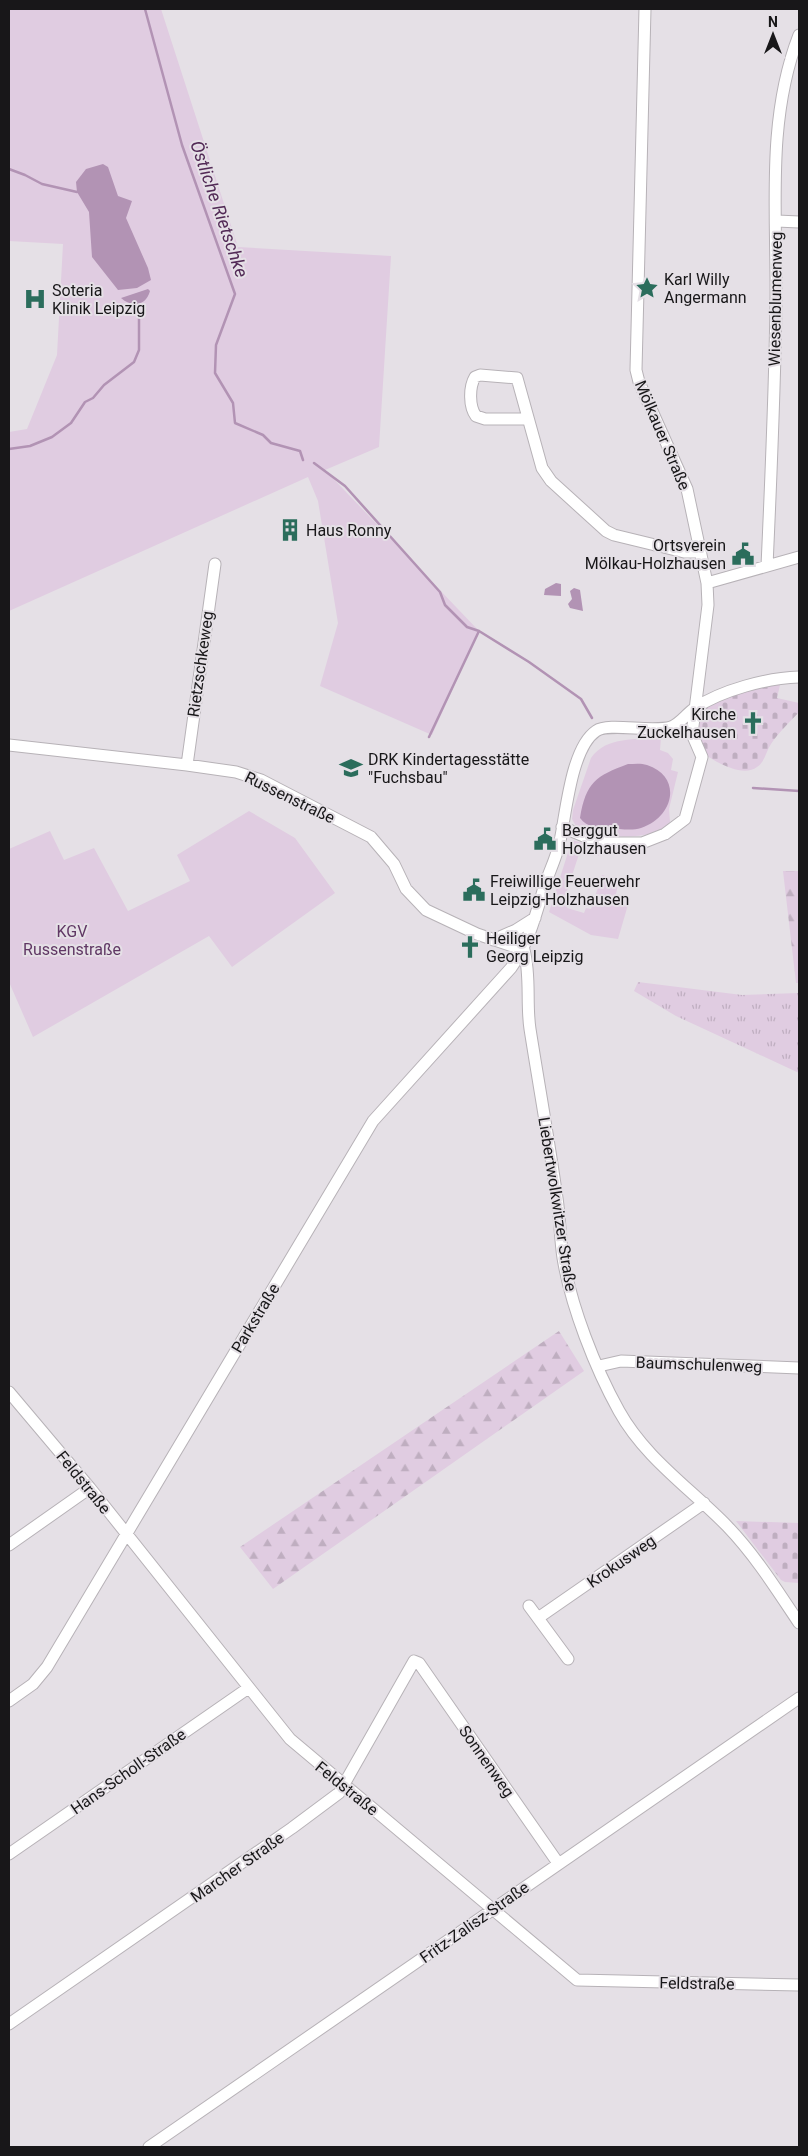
<svg xmlns="http://www.w3.org/2000/svg" width="808" height="2156" font-family="Roboto,sans-serif">
	<style>
		.grass { fill: url(#grass-tufts) }
		.forest { fill: url(#forest-firs) }
		.cemetery { fill: url(#cemetery-stones) }
		.green { fill: #e0cce1 }
		.water { fill: #b293b4 }
		.lines { fill: none; stroke-linecap: round; stroke-linejoin: round }
		.stream { stroke: #b293b4; stroke-width: 2.5 }
		.minor-casing { stroke: #b7b2b7; stroke-width: 13 }
		.minor { stroke: #fff; stroke-width: 11 }
		.labels { text-anchor: middle; stroke-width: 4; stroke-linejoin: round; paint-order: stroke }
		.poi-label { font-size: 16px; fill: #181719; stroke: #e5e0e6; text-anchor: start }
		.street-label { font-size: 16px; fill: #181719; stroke: #e5e0e6 }
		.park-label { font-size: 16px; fill: #603764; stroke: #e5e0e6 }
		.water-label { font-size: 18px; font-style: italic; fill: #522a56; stroke: #e5e0e6 }
	</style>
	<defs>
		<pattern id="grass-tufts" width="24" height="20" patternUnits="userSpaceOnUse" patternTransform="scale(1.25)"><rect width="24" height="20" fill="#e0cce1"/><path d="M3 7l-1-3M5 7V3M7 7l1-3M15 17l-1-3M17 17v-4M19 17l1-3" fill="none" stroke="#bfaec0"/></pattern>
		<pattern id="forest-firs" width="22" height="20" patternUnits="userSpaceOnUse" patternTransform="scale(1.25)"><rect width="22" height="20" fill="#e0cce1"/><path d="M5 1l3.5 6h-7zM16 11l3.5 6h-7z" fill="#bfaec0"/></pattern>
		<pattern id="cemetery-stones" width="16" height="16" patternUnits="userSpaceOnUse" patternTransform="scale(1.25)"><rect width="16" height="16" fill="#e0cce1"/><path d="M2 7V4a2 2 0 0 1 4 0v3zM10 15v-3a2 2 0 0 1 4 0v3z" fill="#bfaec0"/></pattern>
	</defs>
	<rect width="100%" height="100%" fill="#e5e0e6"/>
	<path class="grass" d="M 638,982 L 742,995 L 799,993 L 799,1073 L 676,1016 L 634,991 Z"/>
	<path class="forest" d="M 783,871 L 799,871 L 799,983 L 796,983 Z
		M 559,1331 L 584,1371 L 273,1589 L 240,1547 Z"/>
	<path class="cemetery" d="M 775,682 L 780,685 L 777,698 L 799,703 L 799,712 C 790,722 779,732 771,744 C 766,751 765,762 757,767 C 743,778 716,762 704,754 C 676,700 738,693 775,682 Z
		M 736,1521 L 799,1523 L 799,1583 L 785,1582 L 781,1580 Z"/>
	<path class="green" d="M 9,9 L 161,9 L 238,247 L 391,256 L 379,447 L 325,470 L 479,631 L 432,735 L 320,686 L 338,623 L 318,501 L 308,477 L 9,611 L 9,432 L 27,429 L 57,355 L 63,244 L 9,241 Z
		M 661,737 L 660,750 L 668,753 L 673,759 L 671,770 L 678,772 L 669,809 L 670,822 C 654,843 601,837 578,830 L 572,819 L 573,810 L 591,758 C 606,736 637,740 661,737 Z
		M 249,811 L 295,838 L 335,893 L 232,967 L 209,936 L 33,1037 L 9,982 L 9,849 L 50,831 L 64,860 L 94,848 L 128,911 L 190,881 L 177,855 Z
		M 572,840 L 602,849 L 599,856 L 580,851 L 564,900 L 569,902 L 567,908 L 584,913 L 586,908 L 591,909 L 602,875 L 619,880 L 616,894 L 630,898 L 618,939 L 591,935 L 549,912 Z"/>
	<path class="water" d="M 103,164 L 108,167 L 118,196 L 132,201 L 126,218 L 148,268 L 151,280 L 137,288 L 118,290 L 92,257 L 89,212 L 77,192 L 76,182 L 86,169 Z
		M 148,289 L 150,291 C 146,306 132,308 121,298 Z
		M 556,583 L 561,584 L 561,596 L 544,595 L 545,589 Z
		M 574,588 L 580,590 L 583,611 L 570,608 L 568,604 L 572,599 L 570,591 Z
		M 628,764 C 634,764 641,763 647,765 C 683,777 674,817 641,828 C 632,831 620,829 610,828 C 599,828 587,828 580,818 C 586,782 596,776 628,764 Z"/>
	<g class="lines">
		<path class="stream" d="M 145,9 L 182,145 L 235,294 L 216,345 L 215,373 L 233,403 L 235,423 L 263,435 L 271,443 L 300,451 L 303,460
			M 9,169 L 25,175 L 42,184 L 77,192
			M 9,449 L 30,446 L 52,437 L 71,423 L 85,402 L 93,398 L 104,385 L 134,362 L 139,350 L 139,305
			M 314,463 L 345,486 L 440,592 L 445,605 L 467,627 L 479,631 L 529,662 L 581,699 L 592,718
			M 429,737 L 479,631
			M 753,788 L 799,791"/>
		<defs>
			<path id="minor" d="M 777,221 L 799,222
				M 528,419 L 485,419 L 476,416 C 469,407 469,387 475,377 L 480,375 L 517,378 L 542,468 L 551,481 L 606,531 L 614,535 L 684,552 L 699,552
				M 767,566 C 771,478 775,389 776,301 C 777,212 766,120 799,35
				M 707,583 L 799,557
				M 9,745 L 187,765 L 236,772 L 261,780 L 371,837 L 394,864 L 406,889 L 426,910 L 477,934 L 524,950
				M 187,765 L 215,564
				M 562,827 L 593,840 L 611,843 L 642,843 L 665,834 L 685,819 L 702,757 L 692,734 L 708,605 L 707,583 L 687,489 L 639,382 L 636,370 L 645,9
				M 493,940 L 516,930 L 535,918
				M 524,950 C 531,976 526,1003 530,1029 C 539,1086 549,1141 557,1198 C 560,1218 560,1238 563,1258 C 571,1306 595,1368 619,1411 C 645,1458 690,1488 727,1526 C 755,1555 777,1590 799,1623
				M 599,1366 L 621,1361 L 799,1368
				M 9,1392 L 90,1488 L 290,1739 L 577,1980 L 799,1985
				M 9,1545 L 90,1488
				M 529,1606 L 568,1659
				M 538,1618 L 704,1503
				M 9,1701 L 33,1684 L 47,1667 L 373,1121 L 511,968 C 529,943 536,914 545,884 C 550,870 557,856 560,841 C 566,814 571,748 596,731 C 609,722 651,733 671,727 C 681,723 686,714 695,708 C 722,690 767,678 799,677
				M 9,1854 L 247,1689
				M 9,2024 L 292,1828 L 339,1793 L 414,1661 L 419,1663 L 558,1863
				M 149,2147 L 799,1698"/>
		</defs>
		<use href="#minor" class="minor-casing"/>
		<use href="#minor" class="minor"/>
	</g>
	<defs>
		<symbol id="sight-bare" viewBox="-9 -9 18 18"><path d="M0-6L1.8-2.2L6-1.7L2.9 1.2L3.7 5.4L0 3.3L-3.7 5.4L-2.9 1.2L-6-1.7L-1.8-2.2Z" fill="#2b6d5c" stroke="#e5e0e6" stroke-width="2.5" paint-order="stroke"/></symbol>
		<symbol id="hospital-bare" viewBox="-9 -9 18 18"><path d="M-5-5h3v3.5h4V-5h3V5h-3V1.5h-4V5h-3Z" fill="#2b6d5c" stroke="#e5e0e6" stroke-width="2.5" paint-order="stroke"/></symbol>
		<symbol id="building-bare" viewBox="-9 -9 18 18"><path d="M-4-6H4V6H1V3H-1V6H-4ZM-2.5-4.3h1.7v1.8h-1.7ZM.8-4.3h1.7v1.8H.8ZM-2.5-1h1.7V.8h-1.7ZM.8-1h1.7V.8H.8Z" fill="#2b6d5c" stroke="#e5e0e6" stroke-width="2.5" paint-order="stroke"/></symbol>
		<symbol id="civic-bare" viewBox="-9 -9 18 18"><path d="M-.6-6.5H3V-4.5H.6V-3L4-1V1h2V6H-6V1h2V-1L-.6-3ZM-1.2 2.5V6h2.4V2.5Z" fill="#2b6d5c" stroke="#e5e0e6" stroke-width="2.5" paint-order="stroke"/></symbol>
		<symbol id="church-bare" viewBox="-9 -9 18 18"><path d="M-1.2-6h2.4v3.5h3.3v2.4h-3.3V6h-2.4V-.1h-3.3v-2.4h3.3Z" fill="#2b6d5c" stroke="#e5e0e6" stroke-width="2.5" paint-order="stroke"/></symbol>
		<symbol id="school-bare" viewBox="-9 -9 18 18"><path d="M0-5L7-2L0 1L-7-2ZM-4 1L0 2.5L4 1V4Q0 6-4 4Z" fill="#2b6d5c" stroke="#e5e0e6" stroke-width="2.5" paint-order="stroke"/></symbol>
	</defs>
	<g fill-rule="evenodd">
		<use href="#sight-bare" x="631" y="272" width="32" height="32"/>
		<use href="#hospital-bare" x="19" y="283" width="32" height="32"/>
		<use href="#building-bare" x="274" y="514" width="32" height="32"/>
		<use href="#civic-bare" x="727" y="538" width="32" height="32"/>
		<use href="#church-bare" x="737" y="707" width="32" height="32"/>
		<use href="#school-bare" x="335" y="752" width="32" height="32"/>
		<use href="#civic-bare" x="529" y="823" width="32" height="32"/>
		<use href="#civic-bare" x="458" y="874" width="32" height="32"/>
		<use href="#church-bare" x="454" y="931" width="32" height="32"/>
	</g>
	<g class="labels">
		<g class="poi-label">
			<text x="664" y="285">Karl Willy<tspan x="664" dy="18">Angermann</tspan></text>
			<text x="52" y="296">Soteria<tspan x="52" dy="18">Klinik Leipzig</tspan></text>
			<text x="306" y="536">Haus Ronny</text>
			<text x="726" y="551" text-anchor="end">Ortsverein<tspan x="726" dy="18">Mölkau-Holzhausen</tspan></text>
			<text x="736" y="720" text-anchor="end">Kirche<tspan x="736" dy="18">Zuckelhausen</tspan></text>
			<text x="368" y="765">DRK Kindertagesstätte<tspan x="368" dy="18">"Fuchsbau"</tspan></text>
			<text x="562" y="836">Berggut<tspan x="562" dy="18">Holzhausen</tspan></text>
			<text x="490" y="887">Freiwillige Feuerwehr<tspan x="490" dy="18">Leipzig-Holzhausen</tspan></text>
			<text x="486" y="944">Heiliger<tspan x="486" dy="18">Georg Leipzig</tspan></text>
		</g>
		<g class="street-label">
			<text transform="translate(775 299) rotate(-89)" y="6">Wiesenblumenweg</text>
			<text transform="translate(663 435) rotate(67)" y="6">Mölkauer Straße</text>
			<text transform="translate(200 664) rotate(-82)" y="6">Rietzschkeweg</text>
			<text transform="translate(290 797) rotate(26)" y="6">Russenstraße</text>
			<text transform="translate(558 1204) rotate(81)" y="6">Liebertwolkwitzer Straße</text>
			<text transform="translate(255 1318) rotate(-59)" y="6">Parkstraße</text>
			<text transform="translate(699 1364) rotate(2)" y="6">Baumschulenweg</text>
			<text transform="translate(84 1482) rotate(51)" y="6">Feldstraße</text>
			<text transform="translate(621 1561) rotate(-35)" y="6">Krokusweg</text>
			<text transform="translate(487 1761) rotate(55)" y="6">Sonnenweg</text>
			<text transform="translate(128 1771) rotate(-35)" y="6">Hans-Scholl-Straße</text>
			<text transform="translate(347 1788) rotate(39)" y="6">Feldstraße</text>
			<text transform="translate(237 1867) rotate(-35)" y="6">Marcher Straße</text>
			<text transform="translate(474 1922) rotate(-35)" y="6">Fritz-Zalisz-Straße</text>
			<text transform="translate(697 1983) rotate(1)" y="6">Feldstraße</text>
		</g>
		<g class="park-label">
			<text x="72" y="937">KGV<tspan x="72" dy="18">Russenstraße</tspan></text>
		</g>
		<g class="water-label">
			<text transform="translate(219 209) rotate(71)" y="6">Östliche Rietschke</text>
		</g>
	</g>
	<rect width="808" height="2156" fill="none" stroke="#181719" stroke-width="20"/>
	<g transform="translate(773 35)" stroke="#e5e0e6" stroke-width="4" paint-order="stroke">
	<path d="M0-4L9 19L0 12L-9 19Z" fill="#181719"/>
	<text y="-8" font-size="14" font-weight="bold" text-anchor="middle" fill="#181719">N</text>
	</g>
</svg>
